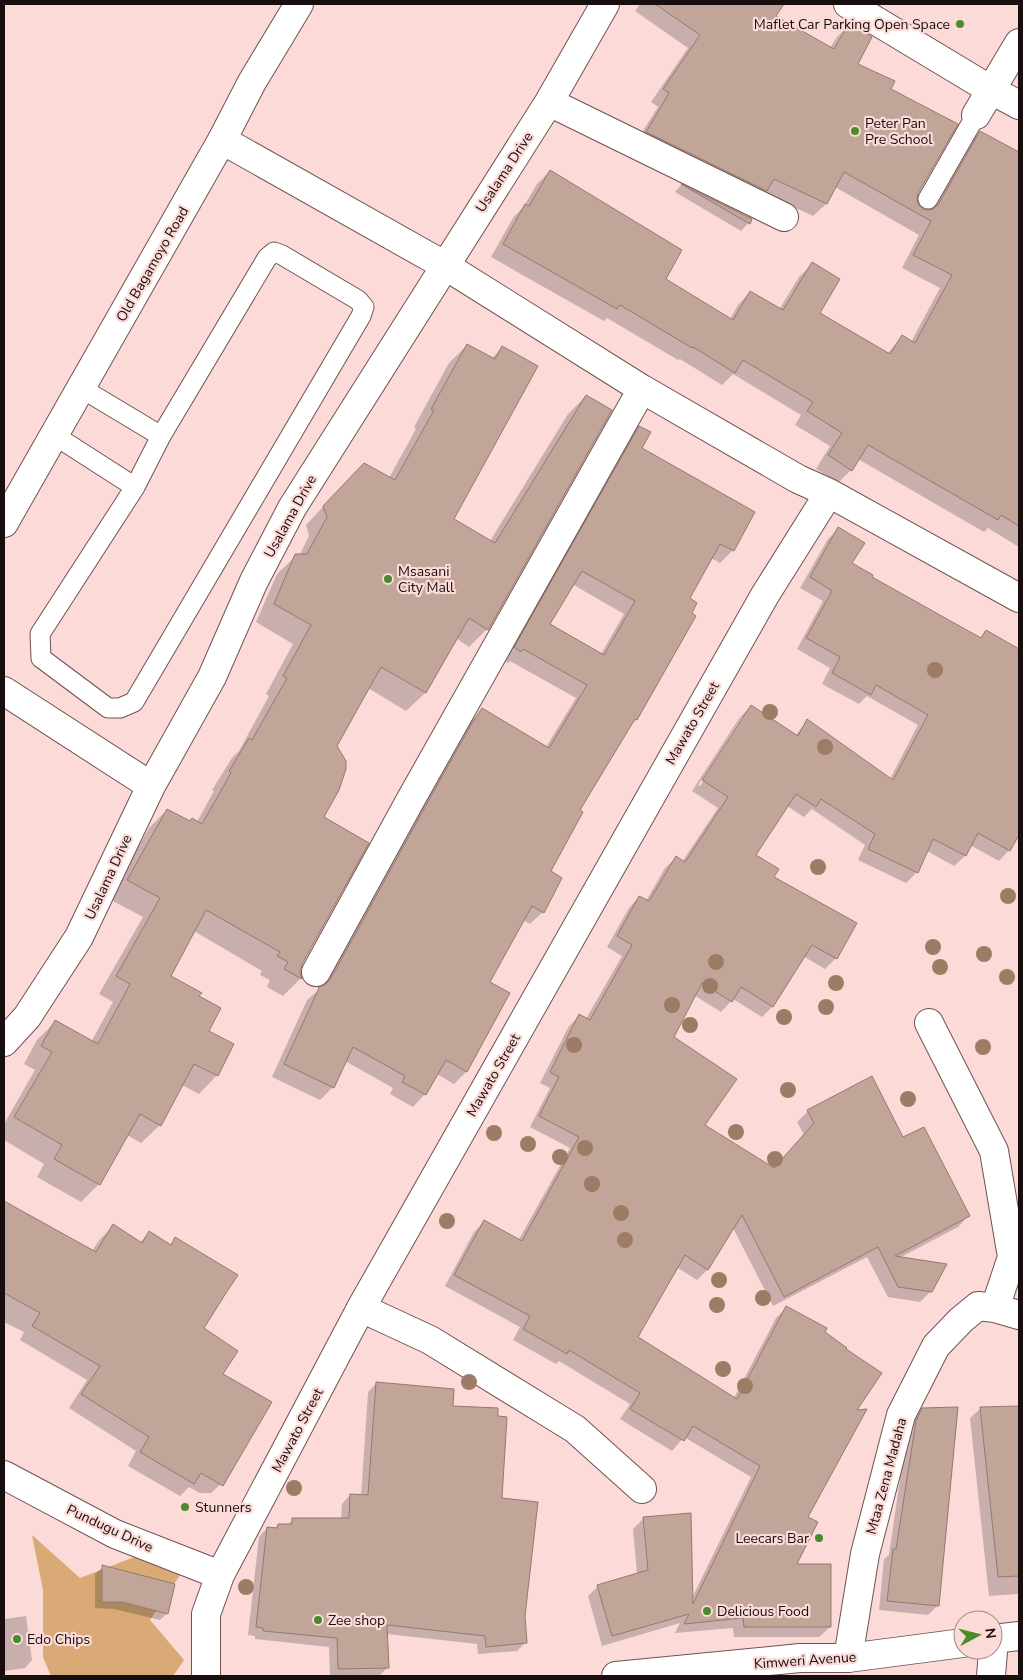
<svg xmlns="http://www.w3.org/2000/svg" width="1023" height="1680" font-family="'Nunito Sans',sans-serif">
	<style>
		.forest { fill: #d9a976 }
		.shadow { fill: #0003; fill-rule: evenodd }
		.building { fill: #c1a599; stroke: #947a6e; fill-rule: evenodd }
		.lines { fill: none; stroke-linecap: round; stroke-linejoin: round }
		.service-casing { stroke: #6f5352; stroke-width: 21 }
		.minor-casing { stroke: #6f5352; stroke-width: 30 }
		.tertiary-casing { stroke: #6f5352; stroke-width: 30 }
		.service { stroke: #fff; stroke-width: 19 }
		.minor { stroke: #fff; stroke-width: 28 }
		.tertiary { stroke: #fff; stroke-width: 28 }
		.tree { fill: #9d7c65 }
		.poi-dot { fill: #4a8b2c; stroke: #fbdad8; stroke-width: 2 }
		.labels { text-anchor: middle; stroke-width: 4.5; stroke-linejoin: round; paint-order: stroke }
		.poi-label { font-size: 14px; fill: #180e0d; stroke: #fbdad8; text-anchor: start }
		.street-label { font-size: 14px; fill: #180e0d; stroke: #fbdad8 }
	</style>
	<rect width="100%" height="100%" fill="#fbdad8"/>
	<path class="forest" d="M 32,1535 L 80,1578 L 142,1554 L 186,1566 L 150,1620 L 184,1660 L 173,1676 L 51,1676 L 43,1657 L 43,1590 Z"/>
	<path class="shadow" d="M 640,4 L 782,4 L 774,16 L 830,48 L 837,37 L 849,25 L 856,65 L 889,89 L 917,193 L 916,200 L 917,205 L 921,210 L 930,211 L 967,145 L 980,132 L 1019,154 L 1019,547 L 988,528 L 984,532 L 858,459 L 851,470 L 838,483 L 816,469 L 830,446 L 795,425 L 801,415 L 733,374 L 722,385 L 680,359 L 678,360 L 607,318 L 604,321 L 491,257 L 513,218 L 524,206 L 537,184 L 550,171 L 664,279 L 730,319 L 738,305 L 750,292 L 779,310 L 799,277 L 812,264 L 818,313 L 887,354 L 902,337 L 911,342 L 940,288 L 902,268 L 919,235 L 835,187 L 826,204 L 813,216 L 764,193 L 634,145 L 658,107 L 651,102 L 688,48 L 635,11 Z
		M 681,185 L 751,220 L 741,231 L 675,192 Z
		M 467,345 L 491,359 L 502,348 L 453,520 L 490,541 L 568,414 L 586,396 L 487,629 L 469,647 L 456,638 L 425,693 L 406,711 L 368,688 L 335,746 L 322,817 L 299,972 L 301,978 L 283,996 L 267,987 L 270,980 L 260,975 L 262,971 L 194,931 L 170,977 L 198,997 L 217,1075 L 199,1094 L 182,1085 L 160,1125 L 141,1143 L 127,1135 L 99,1184 L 81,1202 L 37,1177 L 44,1164 L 4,1140 L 4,1124 L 35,1070 L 24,1064 L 37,1040 L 55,1022 L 91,1042 L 113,1002 L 99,994 L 143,917 L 109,899 L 149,828 L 167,810 L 189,822 L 192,819 L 197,822 L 214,791 L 212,790 L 232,758 L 239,751 L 269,696 L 266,694 L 293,644 L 256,622 L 277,574 L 296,556 L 299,556 L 309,536 L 306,525 L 346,482 L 389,478 L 416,429 L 414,427 L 449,363 Z
		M 640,427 L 640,449 L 733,550 L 720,563 L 711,558 L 688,599 L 690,614 L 695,616 L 636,720 L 631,724 L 579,811 L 549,872 L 543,912 L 530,924 L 523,920 L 489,983 L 508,994 L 466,1072 L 454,1084 L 437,1074 L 425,1094 L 413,1107 L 390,1094 L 393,1088 L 345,1061 L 333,1087 L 320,1100 L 272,1077 L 307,1000 L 321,988 L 413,820 L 470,722 L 482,710 L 546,747 L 576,698 L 510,661 L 508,663 L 503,660 L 627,439 ZM 572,584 L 624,614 L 601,654 L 548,624 Z
		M 838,529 L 850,564 L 870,577 L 979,639 L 986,632 L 1019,651 L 1019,833 L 1009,850 L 999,861 L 970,845 L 965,856 L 954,866 L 927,851 L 917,872 L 906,883 L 858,860 L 865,845 L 812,809 L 804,817 L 787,806 L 755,855 L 836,958 L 825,969 L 803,956 L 772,1007 L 762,1017 L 733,999 L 721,1012 L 694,995 L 673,1037 L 703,1125 L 773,1169 L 804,1135 L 797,1122 L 808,1111 L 872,1078 L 903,1138 L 968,1216 L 958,1227 L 899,1258 L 931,1291 L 920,1302 L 888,1297 L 867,1257 L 773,1306 L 733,1228 L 707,1270 L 697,1280 L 678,1268 L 636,1337 L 734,1398 L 776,1318 L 787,1307 L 823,1333 L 854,1411 L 806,1518 L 795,1566 L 830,1627 L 819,1637 L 734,1637 L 733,1628 L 675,1633 L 680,1623 L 602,1646 L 588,1596 L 598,1586 L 637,1574 L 633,1529 L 644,1518 L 692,1598 L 751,1477 L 684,1437 L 672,1451 L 620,1419 L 630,1404 L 559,1361 L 556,1364 L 513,1340 L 520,1327 L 445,1286 L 474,1232 L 484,1222 L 518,1241 L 570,1148 L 530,1127 L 550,1088 L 540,1083 L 569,1026 L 579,1016 L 586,1019 L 622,956 L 607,947 L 629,908 L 639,897 L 646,901 L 665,868 L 676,858 L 682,862 L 718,808 L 692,791 L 740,717 L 751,707 L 795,736 L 807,721 L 890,779 L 918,725 L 867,696 L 859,704 L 822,684 L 830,668 L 797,649 L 823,601 L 800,588 L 828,539 ZM 742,717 L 745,717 L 700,786 L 698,785 Z
		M 4,1203 L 92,1251 L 100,1239 L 114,1226 L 139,1243 L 149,1233 L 169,1246 L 176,1238 L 203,1329 L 221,1374 L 225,1480 L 211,1493 L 200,1493 L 189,1487 L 180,1496 L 128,1466 L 136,1451 L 69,1408 L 87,1380 L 20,1340 L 24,1332 L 4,1322 Z
		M 376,1384 L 451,1407 L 501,1499 L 523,1616 L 526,1642 L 517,1651 L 478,1654 L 477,1644 L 387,1634 L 388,1667 L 379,1676 L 330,1676 L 329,1647 L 255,1639 L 255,1636 L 248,1635 L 259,1537 L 267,1528 L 274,1529 L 278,1525 L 287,1525 L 293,1519 L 341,1520 L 342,1504 L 350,1495 L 361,1496 L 368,1392 Z
		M 1019,1407 L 1019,1592 L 1017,1594 L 989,1596 L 970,1418 L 981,1408 Z
		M 956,1408 L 937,1606 L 928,1615 L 879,1610 L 884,1559 L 889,1555 L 907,1431 L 913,1418 L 923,1409 Z
		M 103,1567 L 167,1613 L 160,1620 L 114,1609 L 95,1608 L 95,1574 Z
		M 26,1616 L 32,1660 L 25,1668 L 4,1671 L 4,1619 Z"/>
	<path class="building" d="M 655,4 L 784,4 L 776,16 L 834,49 L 849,23 L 872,37 L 858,64 L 895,81 L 891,89 L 958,124 L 918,193 L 917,199 L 918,204 L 923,209 L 929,210 L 933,209 L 938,205 L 980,131 L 1019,152 L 1019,526 L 1001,515 L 998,520 L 868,445 L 852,471 L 828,455 L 842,433 L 807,411 L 813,402 L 743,360 L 735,373 L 693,347 L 692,348 L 620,305 L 617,309 L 503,244 L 525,204 L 529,206 L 550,170 L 682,250 L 666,279 L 733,320 L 750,291 L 783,310 L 812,262 L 840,279 L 820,313 L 890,354 L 902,335 L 915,343 L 952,275 L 913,255 L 931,221 L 844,172 L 827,204 L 774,179 L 767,191 L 646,132 L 669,93 L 663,89 L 700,35 Z
		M 681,184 L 752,219 L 750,224 Z
		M 467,344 L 495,359 L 502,346 L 538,366 L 454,519 L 495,543 L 586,395 L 612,410 L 488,630 L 469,618 L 426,693 L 381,667 L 337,746 L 346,761 L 346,769 L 339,790 L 324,817 L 369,843 L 302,964 L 300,972 L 302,979 L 284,969 L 288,962 L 277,956 L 280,952 L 206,910 L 171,976 L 202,993 L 199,996 L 221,1008 L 209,1031 L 234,1044 L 218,1076 L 194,1064 L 161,1126 L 140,1114 L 100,1185 L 54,1159 L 62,1145 L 14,1117 L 52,1052 L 41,1046 L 55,1020 L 98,1044 L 130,984 L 116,976 L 160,898 L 127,880 L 167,809 L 190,821 L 192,818 L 202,824 L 231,773 L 229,771 L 249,738 L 252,740 L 287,678 L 283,676 L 311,625 L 274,604 L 295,554 L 307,554 L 327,517 L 323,506 L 364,463 L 395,480 L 434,410 L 431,409 Z
		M 639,426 L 651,432 L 642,448 L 755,512 L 734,551 L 720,544 L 690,598 L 697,603 L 692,613 L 696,616 L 637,720 L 635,719 L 580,810 L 583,812 L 551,871 L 562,878 L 544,913 L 532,906 L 490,982 L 510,993 L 467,1072 L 446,1060 L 426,1095 L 402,1082 L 405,1076 L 353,1047 L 334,1088 L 284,1064 L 319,988 L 318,987 L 324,985 L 330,980 L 425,807 L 472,723 L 482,708 L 549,748 L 587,685 L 523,649 L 521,652 L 514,647 ZM 582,571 L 635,601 L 604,655 L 550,624 Z
		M 838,527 L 865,543 L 852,563 L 873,575 L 872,577 L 981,638 L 986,630 L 1019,649 L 1019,835 L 1010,851 L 978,833 L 966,856 L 933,839 L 918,873 L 868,849 L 875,834 L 821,799 L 816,807 L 796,794 L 756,855 L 779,869 L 774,877 L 857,923 L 837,959 L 812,945 L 773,1007 L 741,987 L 732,1002 L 702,983 L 674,1037 L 737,1079 L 705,1125 L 774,1168 L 814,1123 L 807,1110 L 872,1076 L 903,1137 L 924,1127 L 970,1216 L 895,1256 L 947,1264 L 932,1292 L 898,1287 L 878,1247 L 784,1297 L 742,1215 L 708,1270 L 685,1255 L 638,1337 L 737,1399 L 786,1306 L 827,1328 L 825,1332 L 847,1348 L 846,1349 L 882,1373 L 857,1410 L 867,1409 L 808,1517 L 818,1522 L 797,1564 L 831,1564 L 831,1627 L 744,1627 L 743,1618 L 684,1624 L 689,1614 L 612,1636 L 597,1585 L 648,1570 L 643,1517 L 691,1513 L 693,1604 L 760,1466 L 693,1426 L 684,1441 L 630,1409 L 640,1393 L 569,1350 L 567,1354 L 523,1329 L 530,1316 L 454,1275 L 484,1220 L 522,1241 L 579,1137 L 539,1116 L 559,1077 L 550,1072 L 579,1014 L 590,1020 L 632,945 L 617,936 L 639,896 L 649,901 L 676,856 L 685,862 L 728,797 L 702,780 L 751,705 L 798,736 L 807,719 L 893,780 L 928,715 L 876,685 L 871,695 L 832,673 L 840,657 L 806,638 L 832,591 L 810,577 Z
		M 4,1201 L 96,1252 L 113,1224 L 142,1243 L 149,1231 L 171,1245 L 175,1237 L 238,1275 L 226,1293 L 204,1328 L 238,1351 L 223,1374 L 272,1402 L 223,1486 L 201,1473 L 194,1484 L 140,1452 L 149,1437 L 81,1394 L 100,1366 L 32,1326 L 40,1313 L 4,1293 Z
		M 376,1382 L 454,1389 L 453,1406 L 498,1408 L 498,1416 L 507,1417 L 502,1498 L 538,1502 L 525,1616 L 527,1643 L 486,1647 L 485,1636 L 387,1625 L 389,1668 L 338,1669 L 337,1638 L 263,1631 L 263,1628 L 256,1627 L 267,1527 L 277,1528 L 278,1524 L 292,1524 L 292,1518 L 349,1518 L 350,1494 L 368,1495 Z
		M 1019,1406 L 1019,1576 L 998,1577 L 980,1407 Z
		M 958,1407 L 939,1606 L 887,1601 L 893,1549 L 896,1549 L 916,1421 L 922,1408 Z
		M 102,1565 L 175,1584 L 168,1614 L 122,1602 L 102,1602 Z"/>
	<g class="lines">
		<defs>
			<path id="service" d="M 928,199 L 976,115
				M 81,388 L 161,436 L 267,258 L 274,252 L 282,255 L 358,300 L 364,307 L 361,316 L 134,702 L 120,708 L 108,708 L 41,658 L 40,634 L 135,487 L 161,436
				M 54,435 L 135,487"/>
			<path id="minor" d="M 848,4 L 991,90 L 1019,105
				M 549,102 L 784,217
				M 976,115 L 1019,43
				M 222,140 L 444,265 L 642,389 L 798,479 L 829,493 L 1019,598
				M 4,691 L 151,786
				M 316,972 L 411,799 L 642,389
				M 929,1023 L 994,1151 L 1012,1257 L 995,1308
				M 4,1042 L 27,1017 L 79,937 L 151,786 L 212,677 L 254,581 L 292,508 L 549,102 L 605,4
				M 361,1308 L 430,1340 L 544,1410 L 575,1429 L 642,1489
				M 4,1475 L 115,1534 L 220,1575
				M 848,1658 L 865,1554 L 901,1415 L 936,1346 L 961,1320 L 978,1306 L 995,1308 L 1019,1315
				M 206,1676 L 206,1614 L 220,1575 L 361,1308 L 765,595 L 829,493
				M 991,1676 L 994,1639"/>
			<path id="tertiary" d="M 4,523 L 222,140 L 252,82 L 299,4
				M 993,1639 L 1019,1636
				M 616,1676 L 800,1658 L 848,1658 L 963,1643"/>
		</defs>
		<use href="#service" class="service-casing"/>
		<use href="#minor" class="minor-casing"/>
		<use href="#tertiary" class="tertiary-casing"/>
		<use href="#service" class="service"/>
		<use href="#minor" class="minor"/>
		<use href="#tertiary" class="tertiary"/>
	</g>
	<g class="tree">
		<circle cx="935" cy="670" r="8"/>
		<circle cx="770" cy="712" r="8"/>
		<circle cx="825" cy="747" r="8"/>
		<circle cx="818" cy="867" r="8"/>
		<circle cx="1008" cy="896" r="8"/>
		<circle cx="933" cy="947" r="8"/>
		<circle cx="984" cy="954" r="8"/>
		<circle cx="716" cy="962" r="8"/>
		<circle cx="940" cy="967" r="8"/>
		<circle cx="1007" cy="977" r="8"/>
		<circle cx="836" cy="983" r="8"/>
		<circle cx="710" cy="986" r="8"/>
		<circle cx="672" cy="1005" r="8"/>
		<circle cx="826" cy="1007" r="8"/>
		<circle cx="784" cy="1017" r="8"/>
		<circle cx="690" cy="1025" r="8"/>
		<circle cx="574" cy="1045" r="8"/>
		<circle cx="983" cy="1047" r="8"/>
		<circle cx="788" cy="1090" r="8"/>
		<circle cx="908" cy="1099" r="8"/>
		<circle cx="736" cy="1132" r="8"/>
		<circle cx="494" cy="1133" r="8"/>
		<circle cx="528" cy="1144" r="8"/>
		<circle cx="585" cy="1148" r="8"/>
		<circle cx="560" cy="1157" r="8"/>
		<circle cx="775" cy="1159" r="8"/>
		<circle cx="592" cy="1184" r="8"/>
		<circle cx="621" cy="1213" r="8"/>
		<circle cx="447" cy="1221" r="8"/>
		<circle cx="625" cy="1240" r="8"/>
		<circle cx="719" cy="1280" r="8"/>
		<circle cx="763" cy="1298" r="8"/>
		<circle cx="717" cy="1305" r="8"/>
		<circle cx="723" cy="1369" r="8"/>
		<circle cx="469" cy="1382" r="8"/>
		<circle cx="745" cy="1386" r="8"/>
		<circle cx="294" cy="1488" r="8"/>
		<circle cx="246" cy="1587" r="8"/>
	</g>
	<g class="poi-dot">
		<circle cx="960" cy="24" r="5"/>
		<circle cx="855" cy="131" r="5"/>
		<circle cx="388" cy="579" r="5"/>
		<circle cx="185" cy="1507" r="5"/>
		<circle cx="819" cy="1538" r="5"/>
		<circle cx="707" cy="1611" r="5"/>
		<circle cx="318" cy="1620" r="5"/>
		<circle cx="17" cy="1639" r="5"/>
	</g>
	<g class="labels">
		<g class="poi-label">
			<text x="950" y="29" text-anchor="end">Maflet Car Parking Open Space</text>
			<text x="865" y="128">Peter Pan<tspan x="865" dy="16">Pre School</tspan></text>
			<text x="398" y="576">Msasani<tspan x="398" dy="16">City Mall</tspan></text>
			<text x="195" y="1512">Stunners</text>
			<text x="809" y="1543" text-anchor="end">Leecars Bar</text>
			<text x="717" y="1616">Delicious Food</text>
			<text x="328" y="1625">Zee shop</text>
			<text x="27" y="1644">Edo Chips</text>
		</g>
		<g class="street-label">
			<text transform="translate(504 172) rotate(-57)" y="5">Usalama Drive</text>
			<text transform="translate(152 264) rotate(-60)" y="5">Old Bagamoyo Road</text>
			<text transform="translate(290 516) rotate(-61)" y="5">Usalama Drive</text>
			<text transform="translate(692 723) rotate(-60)" y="5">Mawato Street</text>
			<text transform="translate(108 877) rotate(-65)" y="5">Usalama Drive</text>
			<text transform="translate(493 1075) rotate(-60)" y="5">Mawato Street</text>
			<text transform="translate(297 1430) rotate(-62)" y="5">Mawato Street</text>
			<text transform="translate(886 1476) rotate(-75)" y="5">Mtaa Zena Madaha</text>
			<text transform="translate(110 1528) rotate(25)" y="5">Pundugu Drive</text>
			<text transform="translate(805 1660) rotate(-4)" y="5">Kimweri Avenue</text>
		</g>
	</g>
	<rect width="1023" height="1680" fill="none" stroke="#180e0d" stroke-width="10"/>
	<g transform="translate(978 1635) rotate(83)"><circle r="24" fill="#fbdad8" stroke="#a08887"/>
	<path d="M0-4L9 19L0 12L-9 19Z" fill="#4a8b2c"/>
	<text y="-8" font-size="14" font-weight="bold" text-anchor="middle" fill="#180e0d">N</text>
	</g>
</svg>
